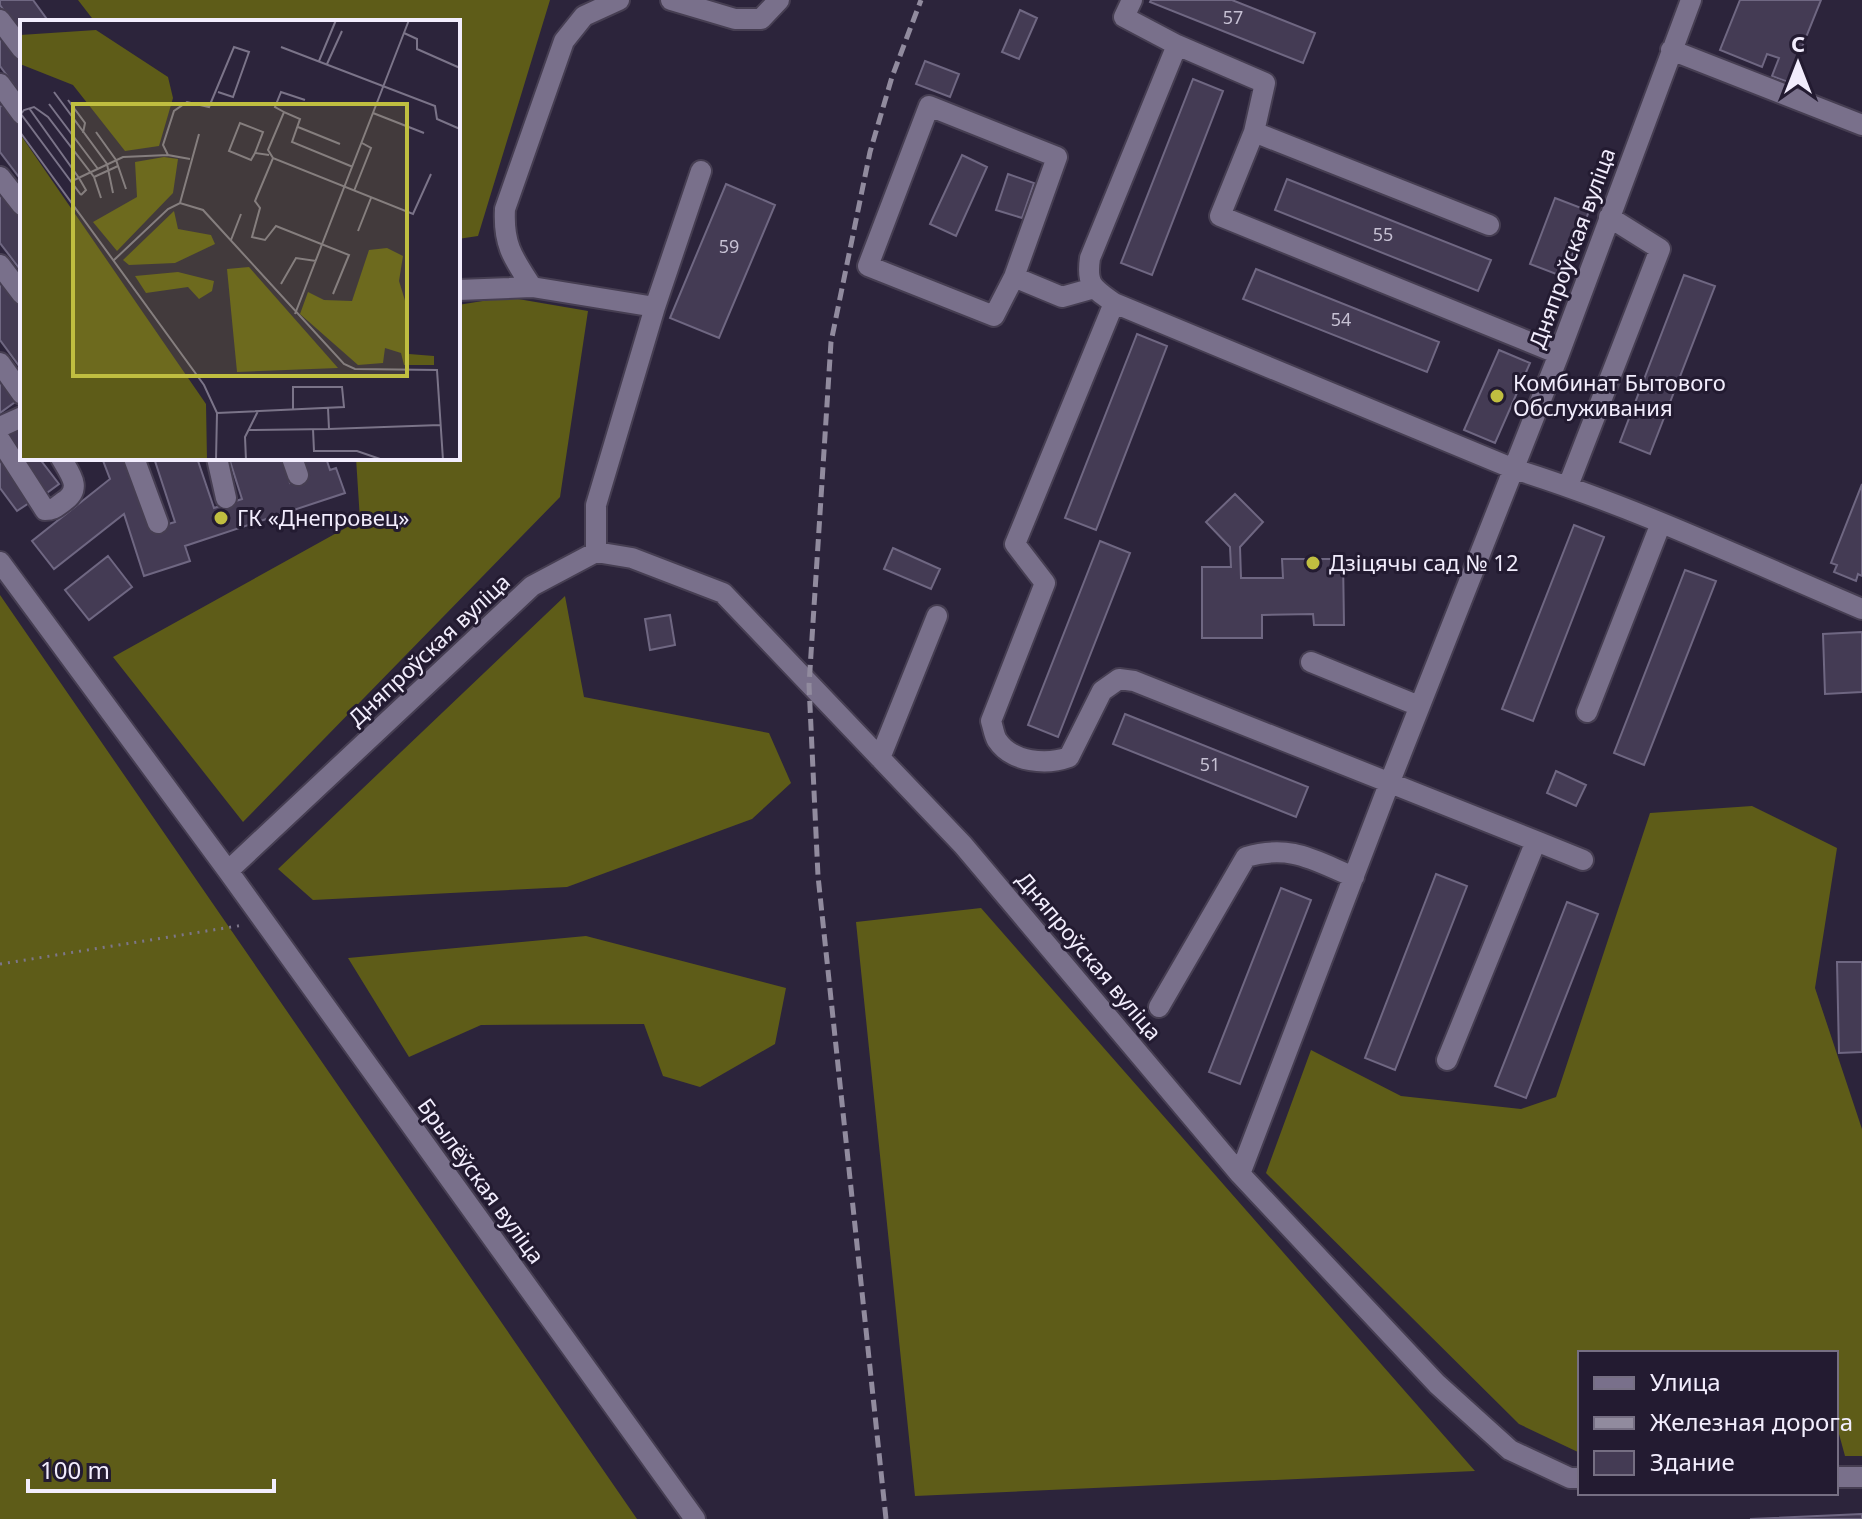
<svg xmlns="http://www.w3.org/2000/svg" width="1862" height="1519" font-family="'Noto Sans',sans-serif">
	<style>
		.forest { fill: #5e5c18 }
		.building { fill: #443b54; stroke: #6f6782; stroke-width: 2 }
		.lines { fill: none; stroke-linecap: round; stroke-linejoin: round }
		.minor-casing { stroke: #463e52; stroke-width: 24 }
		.path { stroke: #7d768a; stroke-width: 3; stroke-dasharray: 2 6; stroke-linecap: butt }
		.minor { stroke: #79708b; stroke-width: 20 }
		.rail { stroke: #918b9e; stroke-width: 5; stroke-dasharray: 12 6; stroke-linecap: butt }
		.poi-dot { fill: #c0be40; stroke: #231b31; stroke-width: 3 }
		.labels { text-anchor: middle; stroke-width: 6; stroke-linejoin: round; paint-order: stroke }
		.number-label { font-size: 18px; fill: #c6c0d3 }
		.street-label { font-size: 22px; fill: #f2edfd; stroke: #231b31 }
		.poi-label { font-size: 22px; fill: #f2edfd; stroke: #231b31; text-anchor: start }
		.inset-road { fill: none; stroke: #7b7489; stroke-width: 2 }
		.view { fill: #c0be40; fill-opacity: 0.15; stroke: #c0be40; stroke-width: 4 }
		.inset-edge { fill: none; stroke: #f2edfd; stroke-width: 4 }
	</style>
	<rect width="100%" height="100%" fill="#2c243b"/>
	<path class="forest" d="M 78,0 L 550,0 L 478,236 L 458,239 L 458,22 L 95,22 Z
		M 507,297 L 588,311 L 560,497 L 243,822 L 113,657 L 360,520 L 356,458 L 458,458 L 458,305 Z
		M 0,595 L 637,1519 L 0,1519 Z
		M 565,596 L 584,697 L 769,733 L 791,783 L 752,819 L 567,887 L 313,900 L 278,869 Z
		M 1752,806 L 1837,848 L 1815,988 L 1862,1129 L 1862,1456 L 1845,1456 L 1836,1423 L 1836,1353 L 1580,1353 L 1580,1453 L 1519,1424 L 1266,1173 L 1311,1050 L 1401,1096 L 1521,1109 L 1556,1097 L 1650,813 Z
		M 981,908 L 1475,1471 L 915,1496 L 856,922 Z
		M 586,936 L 786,988 L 775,1044 L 700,1087 L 663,1076 L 644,1024 L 481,1025 L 409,1057 L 348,958 Z"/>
	<path class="building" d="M 0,0 L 33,0 L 49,22 L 22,22 L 22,36 L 0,5 Z
		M 1151,0 L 1232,0 L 1315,33 L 1303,63 L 1150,2 Z
		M 1740,0 L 1821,0 L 1788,82 L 1772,76 L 1779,58 L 1767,54 L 1762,67 L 1720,50 Z
		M 1020,10 L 1037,18 L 1019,59 L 1002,52 Z
		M 0,32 L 22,62 L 22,96 L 0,66 Z
		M 925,61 L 959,74 L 950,97 L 916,84 Z
		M 1193,79 L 1223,91 L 1152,275 L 1121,263 Z
		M 8,101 L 22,119 L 22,181 L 0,152 L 0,107 Z
		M 962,155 L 987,167 L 956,236 L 930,224 Z
		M 1008,174 L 1034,183 L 1022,218 L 996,210 Z
		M 1287,179 L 1491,260 L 1478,291 L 1275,210 Z
		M 726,184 L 775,205 L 719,338 L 670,318 Z
		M 0,186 L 22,215 L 22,272 L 0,243 Z
		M 1555,198 L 1589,211 L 1564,277 L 1530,264 Z
		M 0,268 L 22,297 L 22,370 L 0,340 Z
		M 1256,269 L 1439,342 L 1427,372 L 1243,299 Z
		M 1684,275 L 1715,286 L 1650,454 L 1620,442 Z
		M 1137,334 L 1167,346 L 1096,530 L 1065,518 Z
		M 1499,350 L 1530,363 L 1495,443 L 1464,430 Z
		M 0,359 L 22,397 L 0,413 Z
		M 13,423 L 22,435 L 22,458 L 39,458 L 59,484 L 44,495 L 0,435 Z
		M 0,452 L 35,499 L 17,511 L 0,488 Z
		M 102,458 L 124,458 L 151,529 L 175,522 L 154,458 L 197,458 L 214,508 L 242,499 L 229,458 L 282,458 L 290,483 L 304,478 L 298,458 L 326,458 L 330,470 L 336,468 L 345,493 L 185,546 L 190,561 L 144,576 L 124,514 L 54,569 L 32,541 L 110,479 Z
		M 1862,484 L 1862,576 L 1858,574 L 1856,581 L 1834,572 L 1837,565 L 1831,563 Z
		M 1235,494 L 1263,522 L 1240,547 L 1241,578 L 1283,578 L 1282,559 L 1343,559 L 1344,625 L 1314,625 L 1313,614 L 1262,615 L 1262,638 L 1202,638 L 1202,567 L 1231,567 L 1230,547 L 1206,522 Z
		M 1574,525 L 1604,537 L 1533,721 L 1502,709 Z
		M 1100,541 L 1130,553 L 1058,737 L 1028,725 Z
		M 893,548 L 940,569 L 931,589 L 884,569 Z
		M 108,556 L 132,587 L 89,620 L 65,590 Z
		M 1685,570 L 1716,581 L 1644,765 L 1614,753 Z
		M 670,615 L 675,645 L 650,650 L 645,619 Z
		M 1862,632 L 1862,692 L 1825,694 L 1823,634 Z
		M 1125,714 L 1308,787 L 1296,817 L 1113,744 Z
		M 1556,771 L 1586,785 L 1576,806 L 1547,793 Z
		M 1436,874 L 1467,886 L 1395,1070 L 1365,1058 Z
		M 1281,888 L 1311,900 L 1240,1084 L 1209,1072 Z
		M 1567,902 L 1598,914 L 1526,1098 L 1495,1086 Z
		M 1837,962 L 1862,962 L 1862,1052 L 1839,1053 Z
		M 1862,1514 L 1862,1519 L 1750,1519 Z"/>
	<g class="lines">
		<defs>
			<path id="minor" d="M 619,0 L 584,16 L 564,41 L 505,209 C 503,245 513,258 532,287 L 655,307
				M 671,0 L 735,19 L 761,19 L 779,0
				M 1132,0 L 1124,17 L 1177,45
				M 0,20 L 22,49
				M 1671,50 L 1862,125
				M 0,84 L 22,114
				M 1254,132 L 1489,225
				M 0,177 L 22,205
				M 0,265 L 22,294
				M 1014,277 L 994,316 L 868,266 L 929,106 L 1057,157 L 1014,277 L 1062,297 L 1094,288
				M 458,290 L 532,287
				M 1114,303 C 1093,288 1086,285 1090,258 L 1177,45 L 1265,83 L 1254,132 L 1220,216 L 1559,354
				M 0,363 L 22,394
				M 0,427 L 22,417
				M 0,440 L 45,510 C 54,510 56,507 63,502 C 83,489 71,475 61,458
				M 134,458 L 158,523
				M 217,458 L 226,498
				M 292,458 L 298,475
				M 1568,486 L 1660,249 L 1609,217
				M 596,552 L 596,505 L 655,307 L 701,171
				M 0,562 L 228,871 L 695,1519
				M 1311,662 L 1419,706
				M 1587,712 L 1661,523
				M 880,758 L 937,616
				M 1536,841 L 1583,860
				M 228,871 L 532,586 L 596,552 L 632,558 L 723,593 L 963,845 L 1240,1174 L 1437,1384 L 1510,1450 L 1570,1478 L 1580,1478
				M 1159,1007 L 1246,857 C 1291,844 1313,860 1354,877
				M 1447,1060 L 1536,841 L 1134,681 L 1119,679 L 1102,691 L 1069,757 C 1047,765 1012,763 997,740 C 994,735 993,727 991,721 L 1045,583 L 1015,544 L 1114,303 L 1514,469 C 1633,506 1747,560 1862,609
				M 1240,1174 L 1389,784 L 1559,354 L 1691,0
				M 1836,1477 L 1862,1477"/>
		</defs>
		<use href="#minor" class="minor-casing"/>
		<path class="path" d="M 0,964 L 244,925"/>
		<use href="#minor" class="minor"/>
		<path class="rail" d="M 886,1519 L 818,876 L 809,685 L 831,342 L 870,152 L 892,77 L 921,0"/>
	</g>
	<g class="poi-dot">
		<circle cx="1497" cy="396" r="8"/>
		<circle cx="221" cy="518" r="8"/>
		<circle cx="1313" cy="563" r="8"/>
	</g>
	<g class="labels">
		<g class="number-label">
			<text x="1233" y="24">57</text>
			<text x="1383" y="241">55</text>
			<text x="729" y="253">59</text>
			<text x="1341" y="326">54</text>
			<text x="1210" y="771">51</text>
		</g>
		<g class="street-label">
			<text transform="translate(1572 248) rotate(-70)" y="8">Дняпроўская вуліца</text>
			<text transform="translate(429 650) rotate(-43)" y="8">Дняпроўская вуліца</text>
			<text transform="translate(1089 956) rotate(50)" y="8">Дняпроўская вуліца</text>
			<text transform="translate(481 1181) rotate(54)" y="8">Брылёўская вуліца</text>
		</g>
		<g class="poi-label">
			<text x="1513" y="391">Комбинат Бытового<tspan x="1513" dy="25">Обслуживания</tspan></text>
			<text x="237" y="526">ГК «Днепровец»</text>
			<text x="1329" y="571">Дзіцячы сад № 12</text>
		</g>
	</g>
	<g transform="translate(20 20)">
		<rect width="440" height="440" fill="#2c243b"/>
		<path d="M 76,10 L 148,57 L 153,78 L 139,126 L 105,131 L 53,65 L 0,44 L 0,15 ZM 0,114 L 186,384 L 187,440 L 0,440 ZM 144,137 L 158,139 L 153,173 L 97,231 L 73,202 L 117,177 L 115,142 ZM 154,191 L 158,209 L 191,215 L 195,224 L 155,243 L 109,245 L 103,240 ZM 367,228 L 383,236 L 379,261 L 387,287 L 389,334 L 414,336 L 414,345 L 384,345 L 381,333 L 365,328 L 363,343 L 338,345 L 280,294 L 288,272 L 304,280 L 332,281 L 349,230 ZM 229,247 L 318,348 L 217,352 L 207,249 ZM 158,252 L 194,261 L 192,271 L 179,279 L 168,267 L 126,273 L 115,256 Z" fill="#5e5c18"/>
		<path class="inset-road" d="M 384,13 L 397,19 L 397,29 L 440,48M 261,27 L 415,86 L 417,99 L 440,109M 299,41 L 316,0M 307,44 L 322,11M 34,72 L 87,144 L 93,173M 48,80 L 65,103 L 63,113M 29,84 L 78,149M 9,88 L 59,158 L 66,170 L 61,175M 264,92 L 255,87 L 261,72 L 285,80M 353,93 L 404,113M 278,107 L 320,124M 0,112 L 184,365 L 197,393 L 196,440M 76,112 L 96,140 L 106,169M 235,133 L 231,140 L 209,131 L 220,103 L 243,112 L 235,133 L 249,135M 253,138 L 248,130 L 264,92 L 280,99 L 272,122 L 333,147M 170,139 L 148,135 L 143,125 L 154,91 L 167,82 L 189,87 L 214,27 L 229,32 L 213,77 L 198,72M 74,157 L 98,146M 52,161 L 103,137 L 148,135M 334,171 L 351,128 L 342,123M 61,175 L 1,94 L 4,90 L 14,87 L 28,97 L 74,157 L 81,178M 160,183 L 179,114M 338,211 L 351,178M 211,220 L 221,194M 94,240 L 148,189 L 160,183 L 183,190 L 324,344 L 335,349 L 417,350 L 423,440M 261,264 L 276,238 L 296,241M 313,274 L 329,235 L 256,206 L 245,220 L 232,217 L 240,188 L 235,181 L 253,138 L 393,194 L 411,154M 275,294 L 389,0M 308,388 L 309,409 L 420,405M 197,393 L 324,387 L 322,367 L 273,367 L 273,389M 293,409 L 294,431 L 337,431 L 363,440M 228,410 L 309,409M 226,440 L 225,417 L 238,391"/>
		<path class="view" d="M 53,84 L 387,84 L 387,356 L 53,356 Z"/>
		<rect width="440" height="440" class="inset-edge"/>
	</g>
	<rect x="1578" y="1351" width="260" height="144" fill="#231b31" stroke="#766f83" stroke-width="2"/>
	<rect x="1594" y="1377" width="40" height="12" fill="#79708b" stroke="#766f83" stroke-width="2"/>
	<text x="1650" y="1391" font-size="24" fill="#f2edfd">Улица</text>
	<rect x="1594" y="1417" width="40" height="12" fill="#918b9e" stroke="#766f83" stroke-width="2"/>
	<text x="1650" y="1431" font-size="24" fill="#f2edfd">Железная дорога</text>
	<rect x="1594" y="1451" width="40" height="24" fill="#443b54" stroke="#766f83" stroke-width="2"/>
	<text x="1650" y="1471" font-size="24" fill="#f2edfd">Здание</text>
	<g transform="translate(1798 64)" stroke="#231b31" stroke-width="6" paint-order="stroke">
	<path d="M0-6L14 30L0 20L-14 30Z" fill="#f2edfd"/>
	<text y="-12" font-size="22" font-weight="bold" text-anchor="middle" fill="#f2edfd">С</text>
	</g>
	<path d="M28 1479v12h246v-12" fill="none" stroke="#f2edfd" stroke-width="4"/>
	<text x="40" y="1479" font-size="24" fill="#f2edfd" stroke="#231b31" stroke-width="6" paint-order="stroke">100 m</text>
</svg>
